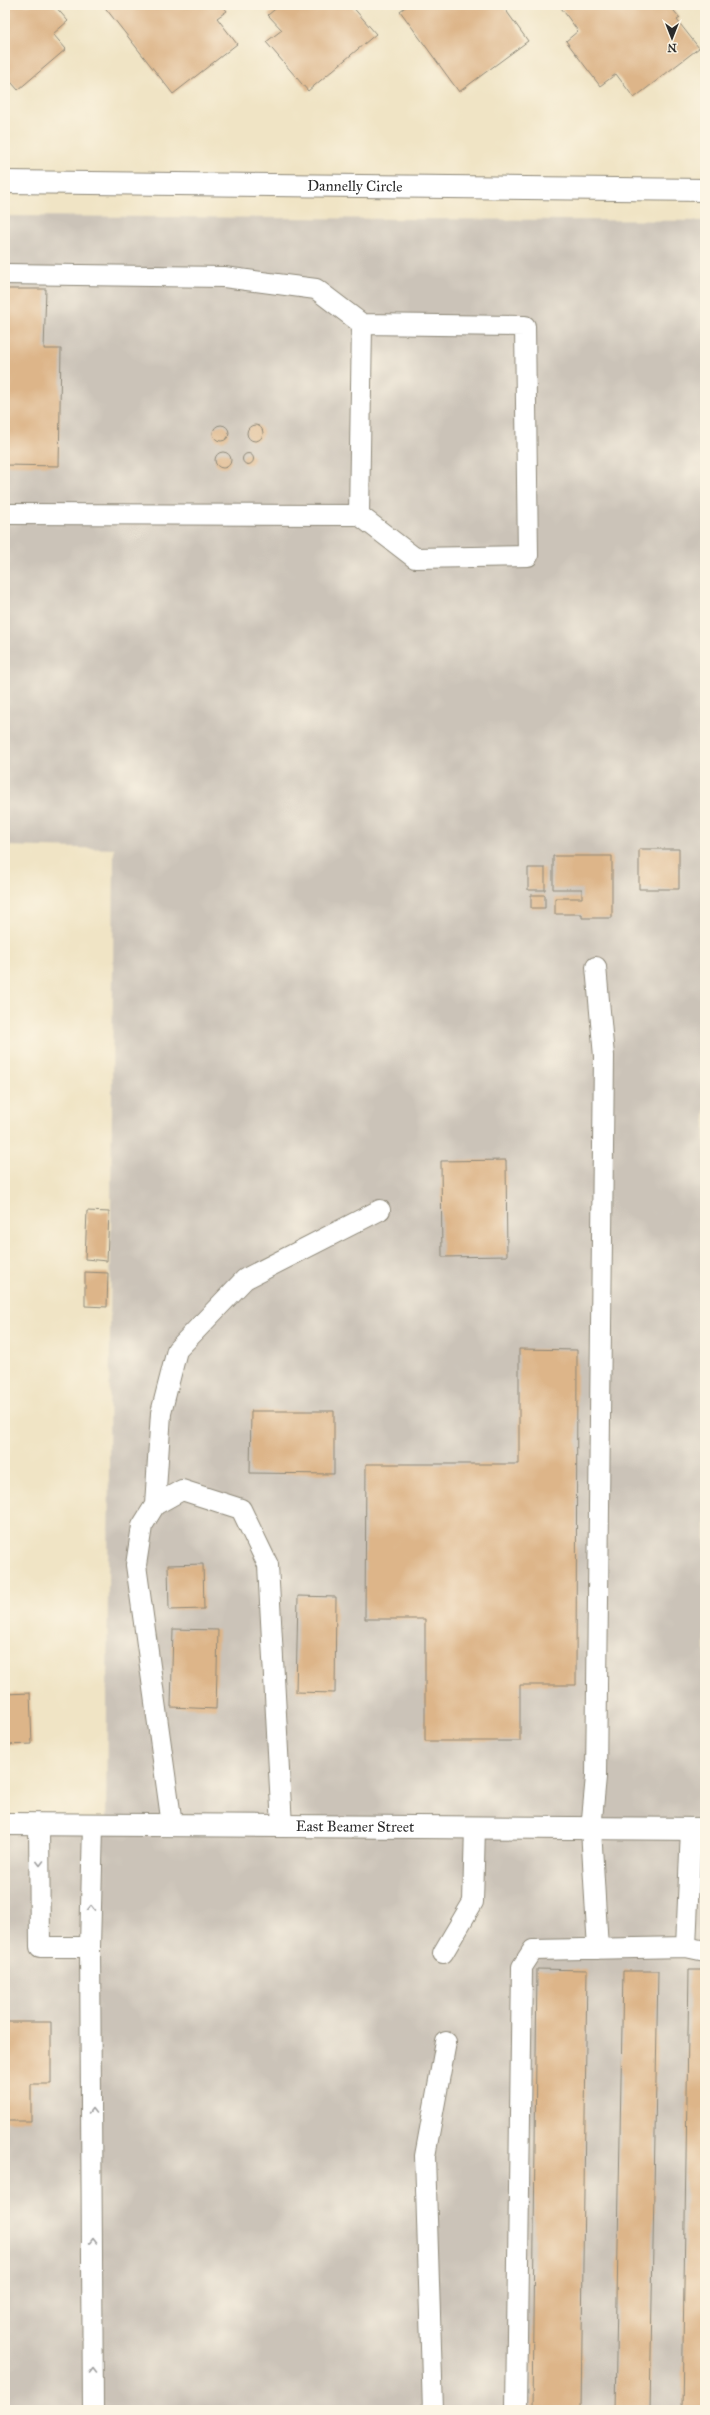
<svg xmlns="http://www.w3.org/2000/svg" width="710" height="2415" font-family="'IM FELL Great Primer',serif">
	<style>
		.industrial { fill: #cbc3b8 }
		.building { fill: #ddb589 }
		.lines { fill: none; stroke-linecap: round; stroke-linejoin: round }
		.service-casing { stroke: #8e8878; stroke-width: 22 }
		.minor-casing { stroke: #8e8878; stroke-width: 24 }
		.tertiary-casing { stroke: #8e8878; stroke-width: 24 }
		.service { stroke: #fff; stroke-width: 20 }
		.minor { stroke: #fff; stroke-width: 22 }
		.tertiary { stroke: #fff; stroke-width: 22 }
		.oneway { stroke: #a0a0a0 }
		.labels { text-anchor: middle; stroke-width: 3; stroke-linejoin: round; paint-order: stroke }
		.street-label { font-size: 15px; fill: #2b2b2b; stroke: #fcf5e5 }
	</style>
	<rect width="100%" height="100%" fill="#fcf5e5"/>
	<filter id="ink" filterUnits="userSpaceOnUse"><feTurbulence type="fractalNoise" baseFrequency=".025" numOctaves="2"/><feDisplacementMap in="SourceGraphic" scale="8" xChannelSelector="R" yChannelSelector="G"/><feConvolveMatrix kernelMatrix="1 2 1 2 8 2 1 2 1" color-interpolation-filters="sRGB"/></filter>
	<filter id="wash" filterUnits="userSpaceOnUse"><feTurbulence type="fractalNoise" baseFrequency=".012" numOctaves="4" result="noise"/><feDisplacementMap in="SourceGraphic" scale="16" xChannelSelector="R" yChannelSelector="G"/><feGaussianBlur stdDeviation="0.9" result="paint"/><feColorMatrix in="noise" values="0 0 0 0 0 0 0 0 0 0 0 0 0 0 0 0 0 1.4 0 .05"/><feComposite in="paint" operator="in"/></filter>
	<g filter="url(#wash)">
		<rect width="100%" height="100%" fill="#f0e4c5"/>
		<path class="industrial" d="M 5,216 L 705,221 L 705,2410 L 5,2410 L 5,1827 L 106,1828 L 114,849 L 5,846 Z"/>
		<g id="blocks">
			<path class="building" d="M 5,5 L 54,5 L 68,21 L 53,34 L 66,49 L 18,90 L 5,75 Z
				M 103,5 L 222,5 L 227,11 L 217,18 L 237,44 L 173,94 Z
				M 280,5 L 351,5 L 376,34 L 308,91 L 266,42 L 282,30 L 268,15 Z
				M 408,5 L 502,5 L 528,41 L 459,92 L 400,11 Z
				M 559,5 L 669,5 L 680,18 L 677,20 L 699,48 L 634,98 L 616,74 L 600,86 L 566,41 L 578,31 Z
				M 5,289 L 46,289 L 44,349 L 61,349 L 59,466 L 5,465 Z
				M213 433a8 8 0 1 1 16 0a8 8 0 1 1-16 0Z
				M247 433a8 8 0 1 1 16 0a8 8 0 1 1-16 0Z
				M215 460a8 8 0 1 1 16 0a8 8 0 1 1-16 0Z
				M242.5 459a5.5 5.5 0 1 1 11 0a5.5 5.5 0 1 1-11 0Z
				M 639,849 L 679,849 L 679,889 L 639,889 Z
				M 553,856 L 612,856 L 612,918 L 582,918 L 582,914 L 555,914 L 555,898 L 582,898 L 582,889 L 553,889 Z
				M 528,868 L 545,868 L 545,890 L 528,890 Z
				M 531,895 L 545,895 L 545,908 L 531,908 Z
				M 506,1160 L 507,1256 L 442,1257 L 441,1161 Z
				M 87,1211 L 109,1212 L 107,1261 L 85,1259 Z
				M 85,1272 L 108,1273 L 107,1307 L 85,1306 Z
				M 519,1349 L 577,1350 L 576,1685 L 520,1685 L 520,1741 L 425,1741 L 425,1619 L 365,1619 L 366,1464 L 519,1464 Z
				M 251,1411 L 334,1411 L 334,1474 L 250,1473 Z
				M 203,1564 L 204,1609 L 169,1610 L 168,1565 Z
				M 298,1596 L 336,1597 L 335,1693 L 296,1692 Z
				M 173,1629 L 218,1630 L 216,1709 L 171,1707 Z
				M 30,1693 L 32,1744 L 5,1745 L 5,1694 Z
				M 537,1969 L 587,1970 L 581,2410 L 532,2410 Z
				M 689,1970 L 705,1970 L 705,2410 L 682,2410 Z
				M 623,1971 L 658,1971 L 650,2410 L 615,2410 Z
				M 5,2022 L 51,2022 L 51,2084 L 31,2084 L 31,2121 L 5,2121 Z"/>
		</g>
	</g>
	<g filter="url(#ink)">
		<use href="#blocks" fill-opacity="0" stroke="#8e8878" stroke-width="1"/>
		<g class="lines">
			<defs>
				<path id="service" d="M 5,274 L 224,277 L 316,289 L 362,324
					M 5,514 L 359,515 L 415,558 L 528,556 L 525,326 L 362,324 L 359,515
					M 596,967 L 604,1056 L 596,1777 L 591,1829 L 598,1949
					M 155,1505 L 161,1413 L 177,1350 L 245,1279 L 380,1210
					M 39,1824 L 40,1947 L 90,1947
					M 93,1825 L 90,1947 L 93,2410
					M 172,1825 L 136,1565 L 142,1526 L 155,1505 L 182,1490 L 241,1509 L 268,1565 L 282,1826
					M 686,1947 L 691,1829
					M 443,1953 L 473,1902 L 475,1827
					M 433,2410 L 425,2156 L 446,2042
					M 516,2410 L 522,1967 L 533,1950 L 686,1947 L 705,1951"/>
				<g id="minor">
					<path id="s1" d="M 5,182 L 705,190"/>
				</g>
				<g id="tertiary">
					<path id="s2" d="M 5,1824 L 705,1829"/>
				</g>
			</defs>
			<use href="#service" class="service-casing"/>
			<use href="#minor" class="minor-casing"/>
			<use href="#tertiary" class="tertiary-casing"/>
			<use href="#service" class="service"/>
			<use href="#minor" class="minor"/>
			<use href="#tertiary" class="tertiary"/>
		</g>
		<defs><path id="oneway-chevron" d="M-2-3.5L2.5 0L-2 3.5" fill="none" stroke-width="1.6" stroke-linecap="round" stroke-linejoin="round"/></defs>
		<g class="oneway">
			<use href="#oneway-chevron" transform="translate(40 1863) rotate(90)"/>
			<use href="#oneway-chevron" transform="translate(91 1908) rotate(-89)"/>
			<use href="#oneway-chevron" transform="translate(92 2111) rotate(-90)"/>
			<use href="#oneway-chevron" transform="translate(93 2241) rotate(-90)"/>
			<use href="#oneway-chevron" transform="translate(93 2371) rotate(-90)"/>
		</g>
	</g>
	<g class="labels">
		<g class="street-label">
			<text dy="5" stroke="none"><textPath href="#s1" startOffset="350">Dannelly Circle</textPath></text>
			<text dy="5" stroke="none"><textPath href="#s2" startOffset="350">East Beamer Street</textPath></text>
		</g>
	</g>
	<rect width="710" height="2415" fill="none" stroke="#fcf5e5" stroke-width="20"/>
	<g transform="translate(672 38) rotate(180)" stroke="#fcf5e5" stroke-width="3" paint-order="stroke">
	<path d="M0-3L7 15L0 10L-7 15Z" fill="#2b2b2b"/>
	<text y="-6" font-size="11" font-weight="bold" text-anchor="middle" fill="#2b2b2b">N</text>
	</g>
</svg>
